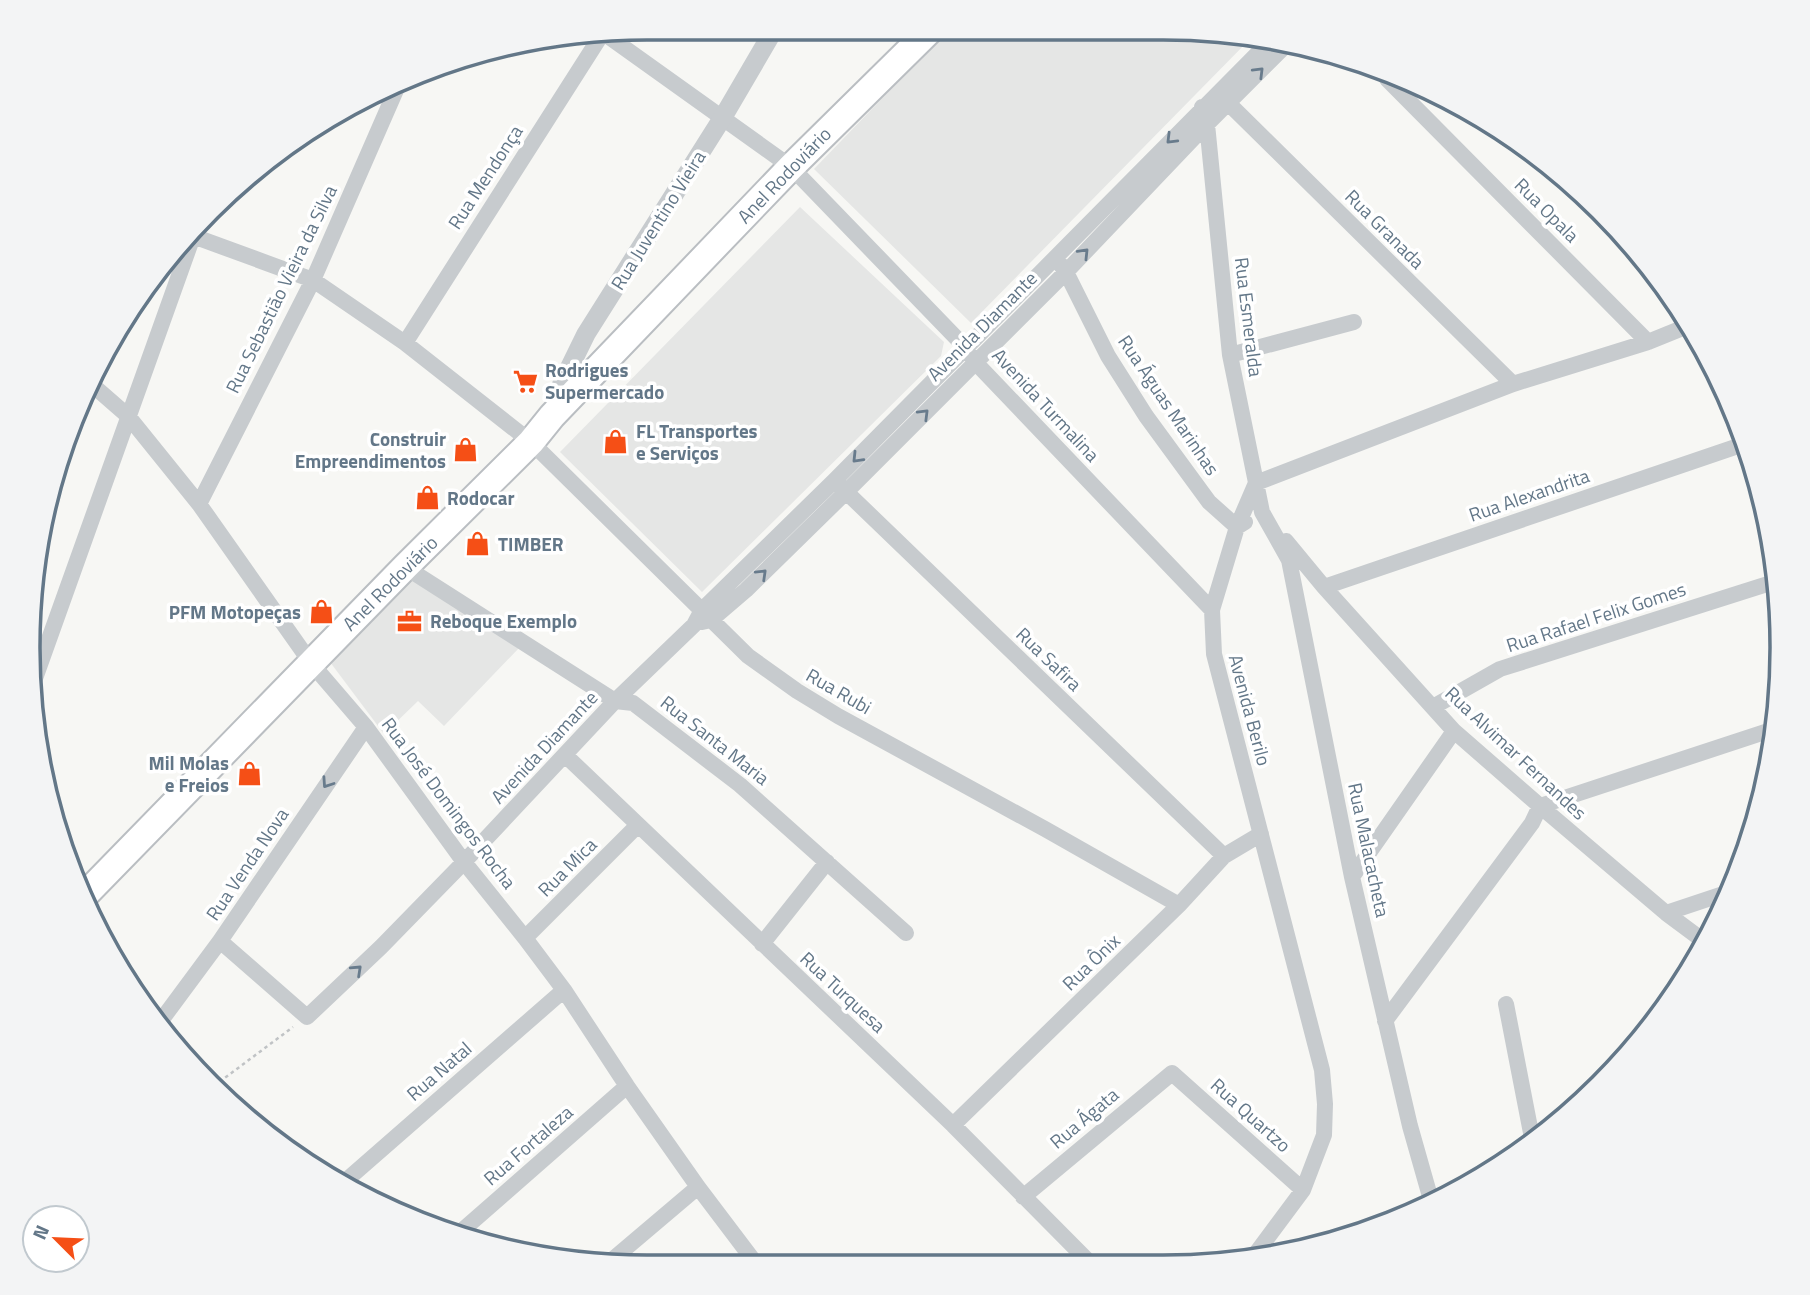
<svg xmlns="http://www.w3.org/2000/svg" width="1810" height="1295" font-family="'Titillium Web',sans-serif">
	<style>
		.built { fill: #e5e6e5 }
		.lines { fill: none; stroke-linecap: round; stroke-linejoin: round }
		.primary-casing { stroke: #babec2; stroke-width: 30 }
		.path { stroke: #c0c3c5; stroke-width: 2.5; stroke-dasharray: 3.5 3.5; stroke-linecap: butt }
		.minor { stroke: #c7cbce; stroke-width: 16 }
		.tertiary { stroke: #c7cbce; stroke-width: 19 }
		.primary { stroke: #fff; stroke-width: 26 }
		.oneway { stroke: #687b8c }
		.labels { text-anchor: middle; stroke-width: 7; stroke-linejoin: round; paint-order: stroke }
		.street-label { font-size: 19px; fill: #637788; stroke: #fff }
		.poi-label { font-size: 19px; font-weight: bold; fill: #637788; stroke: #fff; text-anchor: start }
		.rim { fill: none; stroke: #637788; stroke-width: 3.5 }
	</style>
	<rect width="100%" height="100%" fill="#f7f7f4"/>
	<path class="built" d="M 950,28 L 1163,28 L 1252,37 L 971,323 L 814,169 Z
		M 800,207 L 944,342 L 941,356 L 702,592 L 560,452 Z
		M 411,577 L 519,648 L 444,726 L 418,701 L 384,734 L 327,658 Z"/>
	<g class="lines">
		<defs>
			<path id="primary" d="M 83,897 L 405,567 L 531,442 L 552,416 L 791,167 L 932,28"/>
		</defs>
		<use href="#primary" class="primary-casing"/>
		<path class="path" d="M 214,1086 L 293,1027"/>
		<path class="minor" d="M 605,34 L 791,167 L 965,347 L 975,362 L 1212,610
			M 1387,79 L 1648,342
			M 1221,96 L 1513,384
			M 1202,107 L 1207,124 L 1230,355 L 1262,512 L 1289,560 L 1352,877 L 1410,1126 L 1431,1200
			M 193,236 L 313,280 L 405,343 L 531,442 L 748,656 L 797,691 L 838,716 L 1045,829 L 1179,905
			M 1060,264 L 1066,272 L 1108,356 L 1146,416 L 1209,502 L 1237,527 L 1245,522
			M 405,343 L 602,34
			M 1230,355 L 1354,322
			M 89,382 L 128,416 L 199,504 L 311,663 L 366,727 L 464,862 L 525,938 L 564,990 L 627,1086 L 698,1187 L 757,1265
			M 840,486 L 1224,856
			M 199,504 L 313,280 L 396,90
			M 1286,541 L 1324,587 L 1454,731 L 1540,806 L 1666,913 L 1705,942
			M 405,567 L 615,701 L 633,703 L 740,785 L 906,933
			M 1324,587 L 1747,443
			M 702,622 L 711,620 L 746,590 L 846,492 L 1066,272 L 1207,124 L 1289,42
			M 33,684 L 196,228
			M 1433,707 L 1500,669 L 1777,581
			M 565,755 L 953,1125 L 1090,1263
			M 1352,877 L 1454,731
			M 1666,913 L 1729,892
			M 525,938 L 638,825
			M 220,941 L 307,1017 L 381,947 L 464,862 L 615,701 L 694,625 L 702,610 L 834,481 L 1272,39
			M 762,944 L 827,862
			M 1506,1004 L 1532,1138
			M 1385,1021 L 1532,823 L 1540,806 L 1774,729
			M 160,1022 L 220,941 L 366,727
			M 953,1125 L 1179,905 L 1224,856 L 1261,834
			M 342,1184 L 564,990
			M 1023,1197 L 1172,1073 L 1303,1190
			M 457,1235 L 627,1086
			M 1251,1260 L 1303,1190 L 1324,1135 L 1325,1104 L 1322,1070 L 1214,654 L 1212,610 L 1237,527 L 1256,483 L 1513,384 L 1648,342 L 1690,325
			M 606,1265 L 698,1187"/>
		<path class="tertiary" d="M 554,412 L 562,383 L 586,334 L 723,117 L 775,28"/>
		<use href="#primary" class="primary"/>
	</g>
	<defs><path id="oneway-chevron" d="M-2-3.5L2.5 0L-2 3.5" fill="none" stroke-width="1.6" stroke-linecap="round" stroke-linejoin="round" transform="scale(1.75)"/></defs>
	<g class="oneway">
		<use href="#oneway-chevron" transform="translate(1259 72) rotate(-45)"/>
		<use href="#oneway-chevron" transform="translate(1171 139) rotate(135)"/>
		<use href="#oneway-chevron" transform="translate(1084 253) rotate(-46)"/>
		<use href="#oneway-chevron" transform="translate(924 414) rotate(-45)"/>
		<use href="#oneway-chevron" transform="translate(857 458) rotate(134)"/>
		<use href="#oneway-chevron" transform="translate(762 574) rotate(-44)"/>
		<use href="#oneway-chevron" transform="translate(327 783) rotate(124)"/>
		<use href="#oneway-chevron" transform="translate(357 970) rotate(-43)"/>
	</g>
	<defs>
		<symbol id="supermarket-bare" viewBox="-9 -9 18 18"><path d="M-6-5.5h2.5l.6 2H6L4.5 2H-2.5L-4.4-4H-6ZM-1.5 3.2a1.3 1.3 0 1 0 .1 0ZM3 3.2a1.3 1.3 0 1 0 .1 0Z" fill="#f54f16" stroke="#fff" stroke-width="2.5" paint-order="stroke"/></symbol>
		<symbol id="shop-bare" viewBox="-9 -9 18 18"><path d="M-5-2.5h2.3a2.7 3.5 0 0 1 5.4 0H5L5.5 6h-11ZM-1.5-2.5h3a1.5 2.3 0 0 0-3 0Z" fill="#f54f16" stroke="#fff" stroke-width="2.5" paint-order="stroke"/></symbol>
		<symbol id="office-bare" viewBox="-9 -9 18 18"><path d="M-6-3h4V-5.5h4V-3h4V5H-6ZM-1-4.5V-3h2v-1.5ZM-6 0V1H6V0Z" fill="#f54f16" stroke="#fff" stroke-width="2.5" paint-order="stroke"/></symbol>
	</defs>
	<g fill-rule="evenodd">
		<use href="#supermarket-bare" x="508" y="364" width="35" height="35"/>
		<use href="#shop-bare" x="598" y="424" width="35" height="35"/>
		<use href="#shop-bare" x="448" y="432" width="35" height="35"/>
		<use href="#shop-bare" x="410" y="480" width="35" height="35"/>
		<use href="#shop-bare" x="460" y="526" width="35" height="35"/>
		<use href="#shop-bare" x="304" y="594" width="35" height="35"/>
		<use href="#office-bare" x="392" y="604" width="35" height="35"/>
		<use href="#shop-bare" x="232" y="756" width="35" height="35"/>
	</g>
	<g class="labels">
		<g class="street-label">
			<text transform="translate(784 175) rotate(-46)" y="7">Anel Rodoviário</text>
			<text transform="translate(485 177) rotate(-57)" y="7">Rua Mendonça</text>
			<text transform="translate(1547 210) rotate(45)" y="7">Rua Opala</text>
			<text transform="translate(658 220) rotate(-58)" y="7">Rua Juventino Vieira</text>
			<text transform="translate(1385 229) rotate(45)" y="7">Rua Granada</text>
			<text transform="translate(281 289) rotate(-64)" y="7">Rua Sebastião Vieira da Silva</text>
			<text transform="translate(1249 317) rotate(83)" y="7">Rua Esmeralda</text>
			<text transform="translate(982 326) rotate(-45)" y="7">Avenida Diamante</text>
			<text transform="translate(1046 405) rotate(47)" y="7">Avenida Turmalina</text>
			<text transform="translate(1169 405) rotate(56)" y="7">Rua Águas Marinhas</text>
			<text transform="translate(1529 495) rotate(-19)" y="7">Rua Alexandrita</text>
			<text transform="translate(390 583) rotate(-45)" y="7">Anel Rodoviário</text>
			<text transform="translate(1596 617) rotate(-18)" y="7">Rua Rafael Felix Gomes</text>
			<text transform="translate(1049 659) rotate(44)" y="7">Rua Safira</text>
			<text transform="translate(839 691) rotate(30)" y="7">Rua Rubi</text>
			<text transform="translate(1250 710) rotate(75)" y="7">Avenida Berilo</text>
			<text transform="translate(715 740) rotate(38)" y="7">Rua Santa Maria</text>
			<text transform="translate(544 747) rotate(-47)" y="7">Avenida Diamante</text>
			<text transform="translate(1516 753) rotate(43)" y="7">Rua Alvimar Fernandes</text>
			<text transform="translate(449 803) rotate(53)" y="7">Rua José Domingos Rocha</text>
			<text transform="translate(1369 850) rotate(78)" y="7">Rua Malacacheta</text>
			<text transform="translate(247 864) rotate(-56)" y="7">Rua Venda Nova</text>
			<text transform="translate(567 867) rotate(-45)" y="7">Rua Mica</text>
			<text transform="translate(1091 962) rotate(-44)" y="7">Rua Ônix</text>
			<text transform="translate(843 992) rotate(43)" y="7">Rua Turquesa</text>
			<text transform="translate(439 1071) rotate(-41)" y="7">Rua Natal</text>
			<text transform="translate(1251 1115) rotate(42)" y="7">Rua Quartzo</text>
			<text transform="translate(1084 1118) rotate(-40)" y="7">Rua Ágata</text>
			<text transform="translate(528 1145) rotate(-41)" y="7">Rua Fortaleza</text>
		</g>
		<g class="poi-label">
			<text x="545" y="377">Rodrigues<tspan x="545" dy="22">Supermercado</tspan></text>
			<text x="636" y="438">FL Transportes<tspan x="636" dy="22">e Serviços</tspan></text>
			<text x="446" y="446" text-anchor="end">Construir<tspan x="446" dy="22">Empreendimentos</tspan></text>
			<text x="447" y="505">Rodocar</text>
			<text x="498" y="551">TIMBER</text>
			<text x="301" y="619" text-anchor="end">PFM Motopeças</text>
			<text x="430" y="628">Reboque Exemplo</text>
			<text x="229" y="770" text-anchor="end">Mil Molas<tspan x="229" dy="22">e Freios</tspan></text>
		</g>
	</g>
	<path d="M0 0H1810V1295H0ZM647 40H1163A607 607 0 0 1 1770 647V648A607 607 0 0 1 1163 1255H647A607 607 0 0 1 40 648V647A607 607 0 0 1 647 40Z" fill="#f3f4f5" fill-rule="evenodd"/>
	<path class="rim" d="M647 40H1163A607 607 0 0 1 1770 647V648A607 607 0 0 1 1163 1255H647A607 607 0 0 1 40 648V647A607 607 0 0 1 647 40Z"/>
	<g transform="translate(56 1239) rotate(294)"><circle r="33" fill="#ffffff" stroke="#c1c9cf" stroke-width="2"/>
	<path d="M0-5L12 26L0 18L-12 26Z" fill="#f54f16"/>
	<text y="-10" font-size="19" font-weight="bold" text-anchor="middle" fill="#637788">N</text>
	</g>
</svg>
